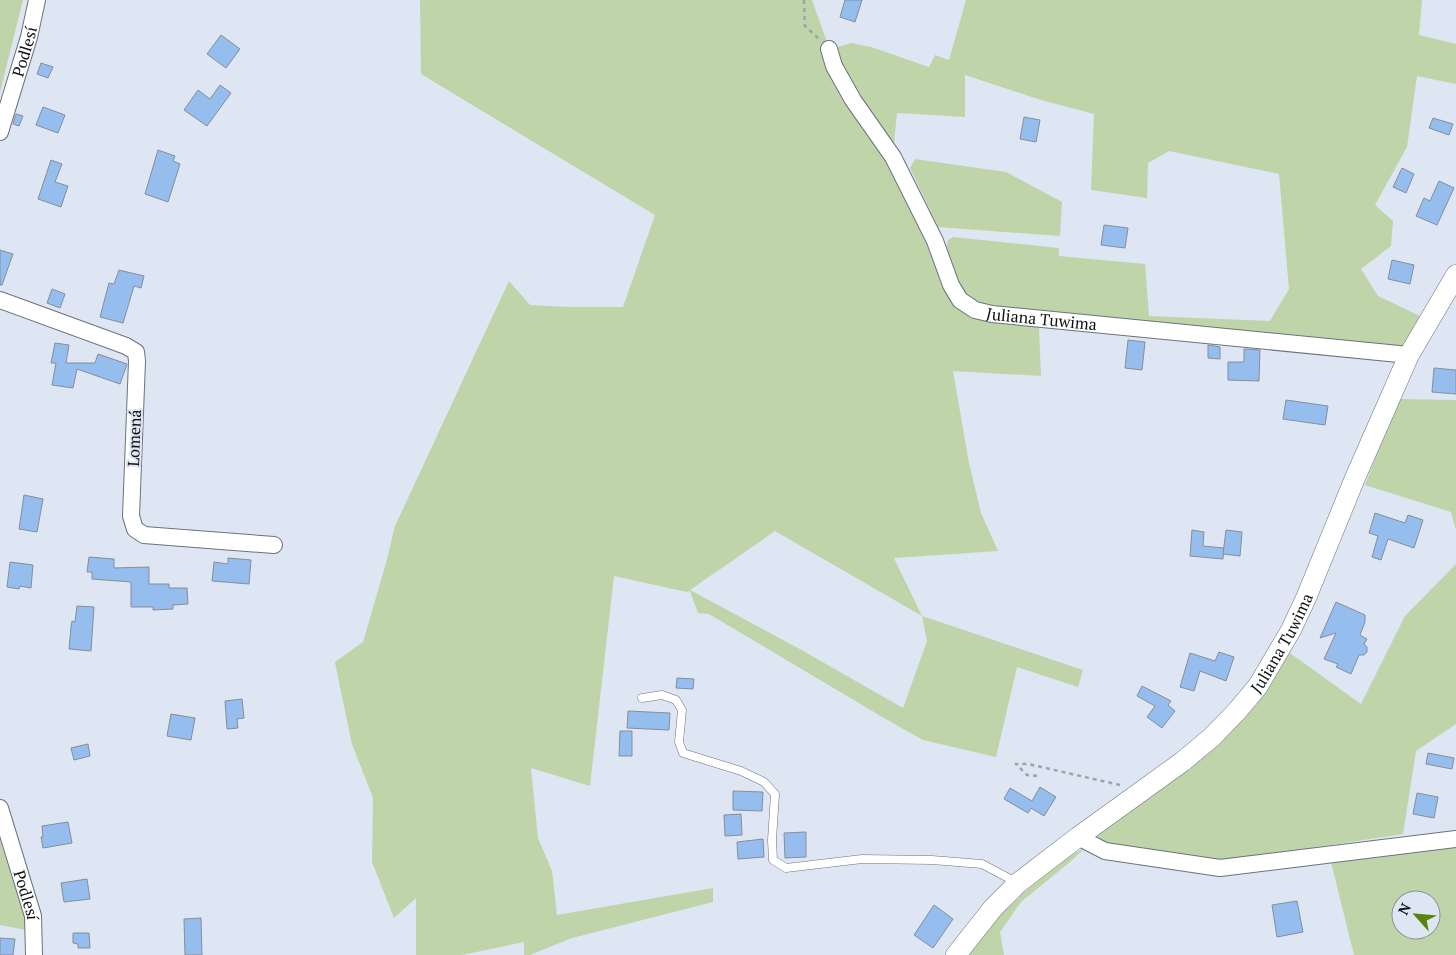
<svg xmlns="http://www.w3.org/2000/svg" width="1456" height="955" font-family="'PT Serif',serif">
	<rect width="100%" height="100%" fill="#dde6f2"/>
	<g fill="#bfd4a9" fill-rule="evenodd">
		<path d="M 0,0 L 23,0 L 0,92 Z"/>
		<path d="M 420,0 L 812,0 L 833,59 L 838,47 L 851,43 L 871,47 L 929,67 L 935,55 L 949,60 L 966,0 L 1422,0 L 1419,35 L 1456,44 L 1456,84 L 1417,76 L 1407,147 L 1375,205 L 1393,221 L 1391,246 L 1361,269 L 1378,296 L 1420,316 L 1403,348 L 1143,324 L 985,307 L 962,297 L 945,258 L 948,240 L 953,237 L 1059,248 L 1059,256 L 1145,264 L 1149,316 L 1270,321 L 1289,289 L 1279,174 L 1169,151 L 1148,163 L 1147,198 L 1091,190 L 1094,114 L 1041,100 L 965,75 L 965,117 L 897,113 L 894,143 L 854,94 L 835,63 L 851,110 L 896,168 L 931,242 L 935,264 L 958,308 L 983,319 L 1039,327 L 1041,376 L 953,371 L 969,463 L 981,513 L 998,551 L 894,558 L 922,616 L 1083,670 L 1078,687 L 1017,667 L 996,757 L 923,740 L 884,718 L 709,614 L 698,613 L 690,591 L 687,592 L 614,576 L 590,786 L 531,768 L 538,838 L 552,871 L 557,915 L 713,888 L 713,902 L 572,938 L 530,955 L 524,955 L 524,942 L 462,955 L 416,955 L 416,898 L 394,918 L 372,862 L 373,798 L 352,744 L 335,663 L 335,662 L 363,642 L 386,563 L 395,526 L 509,281 L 530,305 L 568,307 L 623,307 L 655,215 L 421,74 ZM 775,531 L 922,616 L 927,641 L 903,708 L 798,648 L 690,590 Z"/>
		<path d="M 915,159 L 1006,172 L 1062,202 L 1060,236 L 938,227 L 910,168 Z"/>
		<path d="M 1398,399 L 1456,400 L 1456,530 L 1451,512 L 1365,485 Z"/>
		<path d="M 1456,564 L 1456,724 L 1416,751 L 1403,834 L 1251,857 L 1215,861 L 1106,845 L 1096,835 L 1287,651 L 1361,704 L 1405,616 Z"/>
		<path d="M 0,811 L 36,932 L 0,925 Z"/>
		<path d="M 1456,845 L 1456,955 L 1354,955 L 1330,858 ZM 1401,900 L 1431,900 L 1431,930 L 1401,930 Z"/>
		<path d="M 1086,847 L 1070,862 L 1021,902 L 1000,932 L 1004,955 L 965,955 L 994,919 L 1058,862 Z"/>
	</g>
	<g fill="#95bded" stroke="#868e99">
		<path d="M 845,0 L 862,0 L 855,22 L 840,17 Z"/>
		<path d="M 221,35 L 240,49 L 226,68 L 207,54 Z"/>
		<path d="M 41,63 L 53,67 L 48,78 L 37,74 Z"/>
		<path d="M 220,85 L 231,93 L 207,126 L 184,110 L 198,90 L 210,99 Z"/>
		<path d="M 43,107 L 65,115 L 58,133 L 36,125 Z"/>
		<path d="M 16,114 L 23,116 L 19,126 L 13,124 Z"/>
		<path d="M 1024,117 L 1040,120 L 1036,142 L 1020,139 Z"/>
		<path d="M 1433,118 L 1453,124 L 1449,135 L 1429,128 Z"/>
		<path d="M 158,150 L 175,156 L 173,161 L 180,164 L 168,202 L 145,194 Z"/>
		<path d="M 51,160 L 62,164 L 55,182 L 68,186 L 61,207 L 38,199 Z"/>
		<path d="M 1402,168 L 1414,174 L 1406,193 L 1393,187 Z"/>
		<path d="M 1439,181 L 1454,188 L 1437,225 L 1416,216 L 1424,198 L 1430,201 Z"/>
		<path d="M 1104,225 L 1128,228 L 1125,248 L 1101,245 Z"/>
		<path d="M 0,250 L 13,254 L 2,285 L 0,285 Z"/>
		<path d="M 1392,260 L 1414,265 L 1410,284 L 1388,279 Z"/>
		<path d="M 119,270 L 144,276 L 141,288 L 134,286 L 123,323 L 100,317 L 109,283 L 114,284 Z"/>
		<path d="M 52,289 L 65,294 L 60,308 L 47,303 Z"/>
		<path d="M 1128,340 L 1145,342 L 1142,370 L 1125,368 Z"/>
		<path d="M 55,343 L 69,345 L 66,363 L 95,363 L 98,354 L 127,364 L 120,384 L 77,369 L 73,388 L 52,385 L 56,363 L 51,363 Z"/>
		<path d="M 1208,345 L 1220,347 L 1220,359 L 1208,358 Z"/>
		<path d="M 1244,349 L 1260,350 L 1259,381 L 1228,380 L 1228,362 L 1244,362 Z"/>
		<path d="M 1434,368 L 1456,370 L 1456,394 L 1432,392 Z"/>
		<path d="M 1286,400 L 1328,406 L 1325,425 L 1283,419 Z"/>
		<path d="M 24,495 L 43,499 L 37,532 L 19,529 Z"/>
		<path d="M 1375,513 L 1405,523 L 1408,515 L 1423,520 L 1414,548 L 1388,539 L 1381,560 L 1372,557 L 1378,536 L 1369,533 Z"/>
		<path d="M 1192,530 L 1204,532 L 1203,546 L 1224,548 L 1223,559 L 1190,556 Z"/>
		<path d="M 1226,530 L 1242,532 L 1240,556 L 1223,554 Z"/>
		<path d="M 89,557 L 114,559 L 114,568 L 149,567 L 149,584 L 169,584 L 169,588 L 187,588 L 188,604 L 173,605 L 173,609 L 153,610 L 153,607 L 131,607 L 131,582 L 92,579 L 92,572 L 87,572 Z"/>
		<path d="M 228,558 L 251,560 L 249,584 L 212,581 L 214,562 L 228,564 Z"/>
		<path d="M 10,562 L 33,565 L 31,588 L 20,586 L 19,589 L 7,587 Z"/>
		<path d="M 1336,602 L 1365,615 L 1365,622 L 1360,635 L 1367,639 L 1364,644 L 1367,647 L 1367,652 L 1364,655 L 1359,655 L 1351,674 L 1336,667 L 1338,664 L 1324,659 L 1336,633 L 1320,638 Z"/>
		<path d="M 77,606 L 94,607 L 91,651 L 69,649 L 71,627 L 72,621 L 75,622 Z"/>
		<path d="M 1219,652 L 1234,657 L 1226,681 L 1200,671 L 1194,691 L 1180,687 L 1190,653 L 1215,661 Z"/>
		<path d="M 677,678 L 694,679 L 693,689 L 676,688 Z"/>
		<path d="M 1142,686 L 1171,701 L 1168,705 L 1175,711 L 1162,728 L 1147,717 L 1155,706 L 1137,696 Z"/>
		<path d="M 242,699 L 244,718 L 237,719 L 238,728 L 227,729 L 225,701 Z"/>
		<path d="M 628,711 L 670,713 L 669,730 L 627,728 Z"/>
		<path d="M 171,714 L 195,718 L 191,740 L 167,736 Z"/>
		<path d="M 620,731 L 632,731 L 632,756 L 619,756 Z"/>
		<path d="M 88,744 L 90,756 L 74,760 L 71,748 Z"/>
		<path d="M 1428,753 L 1454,758 L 1452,769 L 1426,764 Z"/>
		<path d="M 1040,787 L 1056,797 L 1044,816 L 1031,808 L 1028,813 L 1004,799 L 1010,788 L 1032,801 Z"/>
		<path d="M 733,791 L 763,792 L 762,811 L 733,810 Z"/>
		<path d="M 1417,793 L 1438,797 L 1434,818 L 1413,814 Z"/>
		<path d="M 741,814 L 742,835 L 725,836 L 724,815 Z"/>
		<path d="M 68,822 L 72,843 L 43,848 L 41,837 L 43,837 L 42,826 Z"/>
		<path d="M 806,832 L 806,857 L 785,858 L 784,833 Z"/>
		<path d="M 763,839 L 764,857 L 738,859 L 737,842 Z"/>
		<path d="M 87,879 L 90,899 L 64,902 L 61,883 Z"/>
		<path d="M 1297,901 L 1303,932 L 1277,937 L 1272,905 Z"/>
		<path d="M 934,905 L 953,919 L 933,948 L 914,935 Z"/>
		<path d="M 201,918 L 202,955 L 185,955 L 184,919 Z"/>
		<path d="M 73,933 L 89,933 L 90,948 L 78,948 L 78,944 L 73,943 Z"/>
		<path d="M 0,938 L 15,939 L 13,955 L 0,955 Z"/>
	</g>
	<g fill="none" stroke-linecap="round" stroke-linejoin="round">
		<defs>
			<path id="service" d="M 642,698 L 662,695 L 676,700 L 682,710 L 679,742 L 683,753 L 741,771 L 764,782 L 775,794 L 772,840 L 773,860 L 786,868 L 862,859 L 932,860 L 982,864 L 1016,882"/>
			<g id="minor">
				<path id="s1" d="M 829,49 L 834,66 L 853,100 L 893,157 L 935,241 L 951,285 L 960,300 L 975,310 L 992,314 L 1409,355"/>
				<path id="s2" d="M 0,132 L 29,37 L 37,0"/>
				<path d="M 0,300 L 126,346 L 136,352 L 137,361 L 131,516 L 135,529 L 144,535 L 274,545"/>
				<path id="s3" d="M 0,808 L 33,916 L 34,955"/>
				<path d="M 1078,837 L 1105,851 L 1220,868 L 1456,839"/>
			</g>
			<g id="tertiary">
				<path id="s4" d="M 956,955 L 993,908 L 1018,883 L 1078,837 L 1182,762 L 1212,737 L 1238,710 L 1258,686 L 1291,630 L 1306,598 L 1355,478 L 1409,355 L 1456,275"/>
			</g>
		</defs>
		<use href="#service" stroke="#6b737d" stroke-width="9"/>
		<use href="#minor" stroke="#6b737d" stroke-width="18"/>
		<use href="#tertiary" stroke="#6b737d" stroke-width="21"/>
		<g stroke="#9ca4ad" stroke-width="2.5" stroke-dasharray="4 4" stroke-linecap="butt">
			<path d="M 804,0 L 805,26 L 819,39"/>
			<path d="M 1037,776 L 1027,775 L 1016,764 L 1028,764 L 1120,785"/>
		</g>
		<use href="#service" stroke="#fff" stroke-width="8"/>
		<use href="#minor" stroke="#fff" stroke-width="16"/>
		<use href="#tertiary" stroke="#fff" stroke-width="20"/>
	</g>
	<g text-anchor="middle" stroke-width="4" stroke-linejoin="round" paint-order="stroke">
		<g font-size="16" fill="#0f1215" stroke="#dde6f2">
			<text dy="6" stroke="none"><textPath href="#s2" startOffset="84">Podlesí</textPath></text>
			<text dy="6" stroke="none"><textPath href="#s1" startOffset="370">Juliana Tuwima</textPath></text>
			<text transform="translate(134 438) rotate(-88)" y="6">Lomená</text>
			<text dy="6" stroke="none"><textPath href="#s4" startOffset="456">Juliana Tuwima</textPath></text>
			<text dy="6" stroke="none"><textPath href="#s3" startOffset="91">Podlesí</textPath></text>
		</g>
	</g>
	<g transform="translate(1416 915) rotate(297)"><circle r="24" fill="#dde6f2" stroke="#8b919a"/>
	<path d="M0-4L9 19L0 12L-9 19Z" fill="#5a830b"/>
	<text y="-8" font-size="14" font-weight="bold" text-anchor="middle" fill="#0f1215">N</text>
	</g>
</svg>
